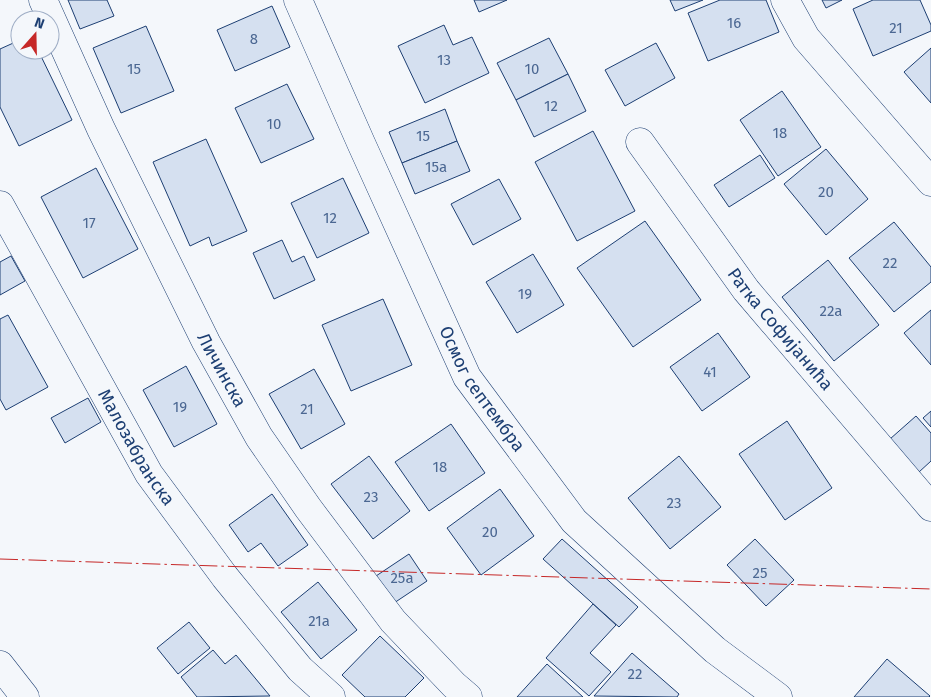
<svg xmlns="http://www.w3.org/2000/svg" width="931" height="697" font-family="'Fira Sans',sans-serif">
	<rect width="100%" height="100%" fill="#f4f7fb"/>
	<g fill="#d5e0f0" stroke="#1d3f73">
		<path d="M 68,0 L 107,0 L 114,16 L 80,29 Z"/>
		<path d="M 474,0 L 507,0 L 479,12 Z"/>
		<path d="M 670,0 L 703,0 L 675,11 Z"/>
		<path d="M 720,0 L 766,0 L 779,32 L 708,61 L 688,13 Z"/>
		<path d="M 822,0 L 842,0 L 826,8 Z"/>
		<path d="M 873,0 L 920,0 L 931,25 L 931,31 L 873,56 L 853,9 Z"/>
		<path d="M 272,6 L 290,47 L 235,71 L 217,30 Z"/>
		<path d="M 444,25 L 453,45 L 472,37 L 489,73 L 425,103 L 398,46 Z"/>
		<path d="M 146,26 L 174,91 L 121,113 L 93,48 Z"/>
		<path d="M 549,38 L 568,74 L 516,100 L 497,63 Z"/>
		<path d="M 20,40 L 20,50 L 38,50 L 72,120 L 19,146 L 0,107 L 0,49 Z"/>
		<path d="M 656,43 L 675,78 L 625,106 L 605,70 Z"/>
		<path d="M 931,48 L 931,103 L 904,72 Z"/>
		<path d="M 568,74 L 586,111 L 534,137 L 516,100 Z"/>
		<path d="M 287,84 L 314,139 L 261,163 L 235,108 Z"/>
		<path d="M 782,91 L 821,147 L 778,176 L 740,120 Z"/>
		<path d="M 445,109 L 457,141 L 402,163 L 389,132 Z"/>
		<path d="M 593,131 L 635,211 L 577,241 L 535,162 Z"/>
		<path d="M 206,139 L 247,231 L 212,246 L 209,237 L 190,246 L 153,162 Z"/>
		<path d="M 457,141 L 470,171 L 415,194 L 402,163 Z"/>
		<path d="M 826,149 L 868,199 L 826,235 L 784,184 Z"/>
		<path d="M 760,155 L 775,178 L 729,207 L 714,185 Z"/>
		<path d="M 96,168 L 138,249 L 83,278 L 41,197 Z"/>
		<path d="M 343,178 L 369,233 L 317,258 L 291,203 Z"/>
		<path d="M 499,179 L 521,219 L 473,245 L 451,204 Z"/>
		<path d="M 645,221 L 701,300 L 633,347 L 577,268 Z"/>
		<path d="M 894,222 L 931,267 L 931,282 L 894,312 L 849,258 Z"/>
		<path d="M 282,240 L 292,262 L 304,256 L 315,280 L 274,299 L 253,253 Z"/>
		<path d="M 533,254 L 564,305 L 517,333 L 486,282 Z"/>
		<path d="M 11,256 L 25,281 L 0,295 L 0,262 Z"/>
		<path d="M 828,260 L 879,325 L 834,361 L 782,297 Z"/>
		<path d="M 383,299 L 412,365 L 351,391 L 322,325 Z"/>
		<path d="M 931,310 L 931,365 L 904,333 Z"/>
		<path d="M 8,315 L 48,387 L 6,410 L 0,399 L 0,319 Z"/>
		<path d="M 718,333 L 750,377 L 702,411 L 670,367 Z"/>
		<path d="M 186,366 L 217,424 L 174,447 L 143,390 Z"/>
		<path d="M 314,369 L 345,424 L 301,449 L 269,394 Z"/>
		<path d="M 88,398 L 101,422 L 65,443 L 51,418 Z"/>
		<path d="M 931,411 L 931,427 L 923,418 Z"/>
		<path d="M 916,416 L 931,433 L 931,461 L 919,472 L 890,439 Z"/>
		<path d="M 787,421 L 832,488 L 785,520 L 739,454 Z"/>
		<path d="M 451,424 L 485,473 L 429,511 L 395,462 Z"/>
		<path d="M 369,456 L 410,511 L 373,539 L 331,484 Z"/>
		<path d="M 679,456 L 721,507 L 670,549 L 628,498 Z"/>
		<path d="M 500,489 L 534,536 L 481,575 L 447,528 Z"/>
		<path d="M 272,494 L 308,545 L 278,566 L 261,543 L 248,552 L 229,525 Z"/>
		<path d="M 562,539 L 638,607 L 619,627 L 543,559 Z"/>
		<path d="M 755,539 L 794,580 L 766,606 L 727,565 Z"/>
		<path d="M 409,554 L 427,581 L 394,603 L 376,576 Z"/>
		<path d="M 318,582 L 357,630 L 321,659 L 281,612 Z"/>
		<path d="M 593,604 L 616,625 L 590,653 L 611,672 L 589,696 L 546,658 Z"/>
		<path d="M 189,622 L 210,648 L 178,674 L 157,648 Z"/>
		<path d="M 380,636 L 424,678 L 405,697 L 365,697 L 342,675 Z"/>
		<path d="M 213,650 L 225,664 L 236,655 L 270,696 L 197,697 L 181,677 Z"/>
		<path d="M 632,653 L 679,694 L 677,697 L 594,696 Z"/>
		<path d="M 887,659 L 930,696 L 929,697 L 854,697 Z"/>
		<path d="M 547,664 L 583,697 L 517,697 Z"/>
	</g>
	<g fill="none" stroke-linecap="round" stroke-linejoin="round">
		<defs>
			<g id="minor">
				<path id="s1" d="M 43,0 L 101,129 L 206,342 L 259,437 L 308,508 L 393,621 L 454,685 L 468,697"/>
				<path id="s2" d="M 298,0 L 361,143 L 467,377 L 574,521 L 715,650 L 778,697"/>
				<path d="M 785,0 L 806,38 L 931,182"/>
				<path id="s3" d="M 640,142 L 746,290 L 931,507"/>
				<path id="s4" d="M 0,205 L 149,474 L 225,577 L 300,669 L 331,697"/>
				<path d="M 0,665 L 25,697"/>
			</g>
		</defs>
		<use href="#minor" stroke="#1d3f73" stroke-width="29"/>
		<use href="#minor" stroke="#f4f7fb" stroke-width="28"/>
		<path stroke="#c62828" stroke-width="1" stroke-dasharray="18 4 2.5 4" stroke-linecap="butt" d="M 0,559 L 931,589"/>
	</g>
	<g text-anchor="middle" stroke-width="4" stroke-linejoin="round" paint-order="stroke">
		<g font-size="15" fill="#4b6792">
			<text x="734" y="28">16</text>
			<text x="896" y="33">21</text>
			<text x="254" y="44">8</text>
			<text x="444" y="65">13</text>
			<text x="134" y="74">15</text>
			<text x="532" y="74">10</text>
			<text x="551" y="111">12</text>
			<text x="274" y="129">10</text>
			<text x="780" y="138">18</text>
			<text x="423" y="141">15</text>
			<text x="436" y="172">15a</text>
			<text x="826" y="197">20</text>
			<text x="330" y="223">12</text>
			<text x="89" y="228">17</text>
			<text x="890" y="268">22</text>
			<text x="525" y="299">19</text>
			<text x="831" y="316">22a</text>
			<text x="710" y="377">41</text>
			<text x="180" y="412">19</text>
			<text x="307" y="414">21</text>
			<text x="440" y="472">18</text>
			<text x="371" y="502">23</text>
			<text x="674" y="508">23</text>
			<text x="490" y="537">20</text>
			<text x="760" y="578">25</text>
			<text x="402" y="583">25a</text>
			<text x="319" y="626">21a</text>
			<text x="635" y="679">22</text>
		</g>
		<g font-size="18" fill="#1d3f73" stroke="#f4f7fb">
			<text dy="6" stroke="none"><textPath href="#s3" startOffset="234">Ратка Софијанића</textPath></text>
			<text dy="6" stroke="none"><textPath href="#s1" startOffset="411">Личинска</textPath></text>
			<text dy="6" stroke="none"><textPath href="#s2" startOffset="431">Осмог септембра</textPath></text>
			<text dy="6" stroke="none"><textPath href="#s4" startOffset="278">Малозабранска</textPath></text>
		</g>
	</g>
	<g transform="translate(35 35) rotate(20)"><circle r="24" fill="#f4f7fb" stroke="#9eadc5"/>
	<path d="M0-4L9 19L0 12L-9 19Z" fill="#c62828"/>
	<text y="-8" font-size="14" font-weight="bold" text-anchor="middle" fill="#1d3f73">N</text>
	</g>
</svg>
